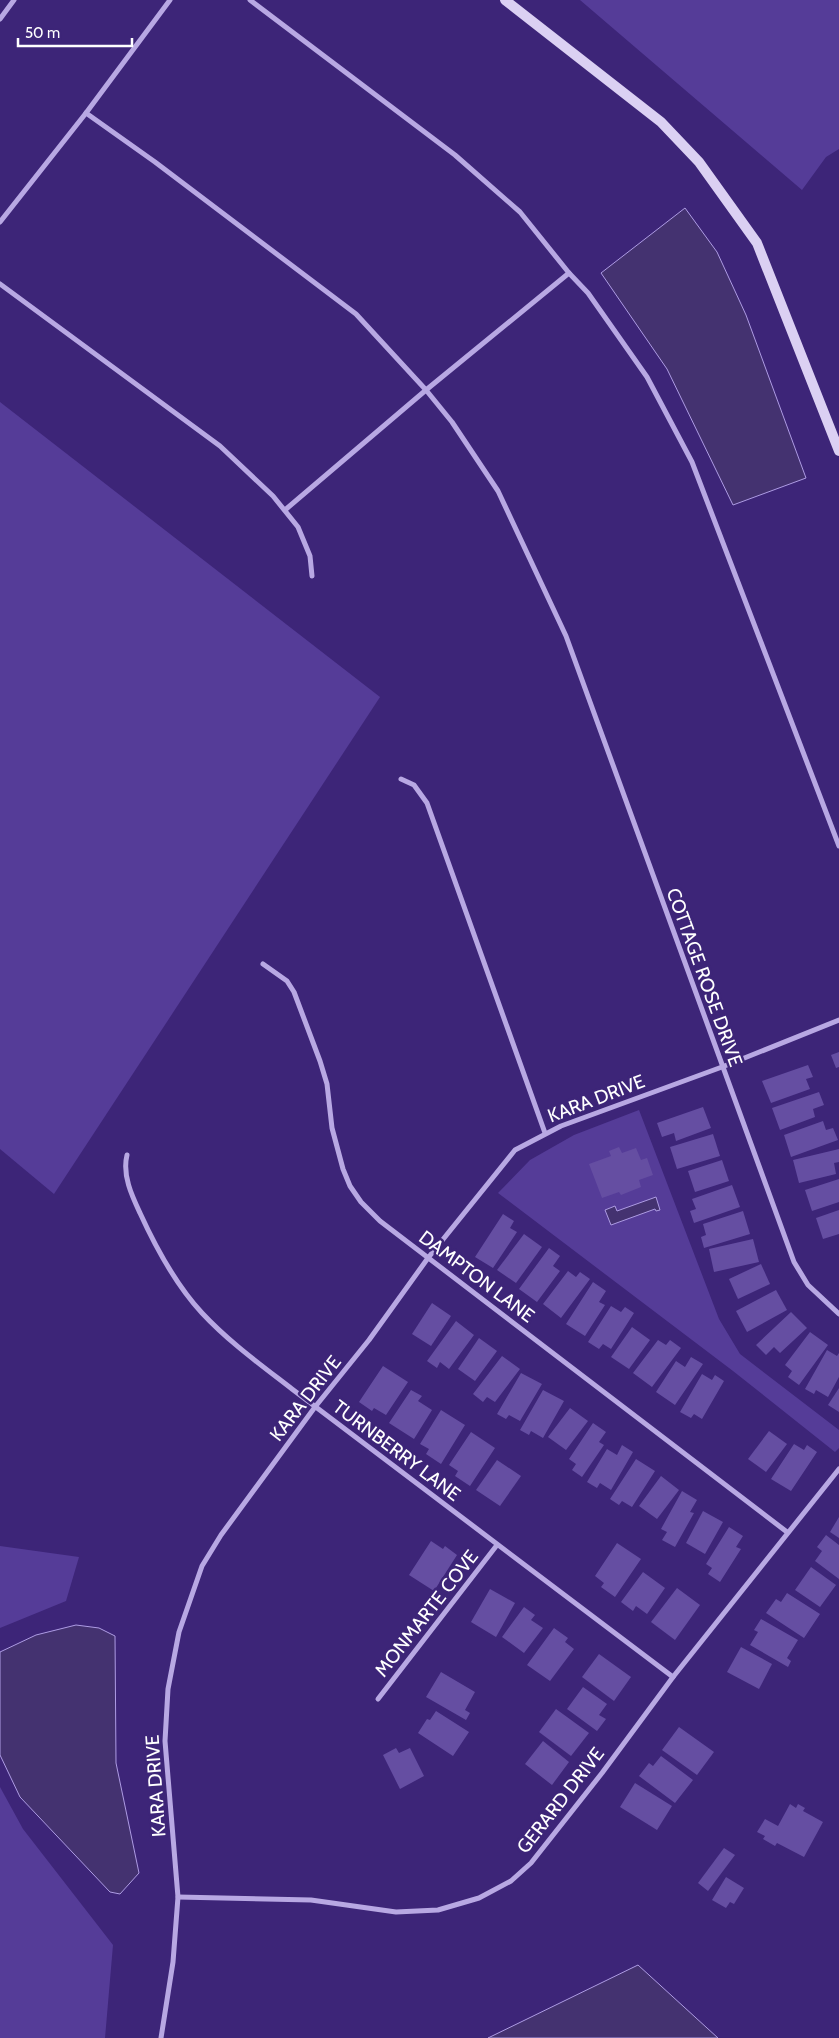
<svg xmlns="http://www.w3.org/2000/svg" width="839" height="2038" font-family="Cabin,sans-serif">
	<rect width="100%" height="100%" fill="#3d2578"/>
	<g fill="#553c98">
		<path d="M 580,0 L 839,0 L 839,149 L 826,157 L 802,190 Z"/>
		<path d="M 0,402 L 380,697 L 54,1194 L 0,1149 Z"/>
		<path d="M 639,1110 L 719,1319 L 740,1354 L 839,1430 L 839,1448 L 835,1452 L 733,1371 L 498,1193 L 530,1160 L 574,1135 Z"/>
		<path d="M 0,1546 L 79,1557 L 66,1601 L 0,1628 Z"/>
		<path d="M 0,1787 L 23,1829 L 113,1945 L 105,2038 L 0,2038 Z"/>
	</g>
	<g fill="#443270" stroke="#ae9ce4">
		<path d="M 685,208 L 717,252 L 746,315 L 806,478 L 733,505 L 667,369 L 601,273 Z"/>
		<path d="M 656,1197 L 660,1210 L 656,1211 L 655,1209 L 611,1225 L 605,1210 L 615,1206 L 617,1211 Z"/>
		<path d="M 76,1625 L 99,1628 L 115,1636 L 116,1763 L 139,1873 L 120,1894 L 110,1892 L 20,1797 L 0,1755 L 0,1652 L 36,1635 Z"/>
		<path d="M 638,1965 L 718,2038 L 488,2038 Z"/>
	</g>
	<g fill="#654ea2">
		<path d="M 839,1052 L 839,1067 L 836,1068 L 831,1055 Z"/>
		<path d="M 808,1065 L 813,1077 L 806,1079 L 810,1089 L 771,1103 L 762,1081 Z"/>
		<path d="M 819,1092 L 824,1105 L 813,1109 L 815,1117 L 780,1130 L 772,1108 Z"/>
		<path d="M 703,1107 L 711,1128 L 676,1141 L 674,1133 L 662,1137 L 657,1123 Z"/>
		<path d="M 823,1121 L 826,1130 L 833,1128 L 838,1140 L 791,1157 L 784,1135 Z"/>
		<path d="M 713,1134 L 720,1156 L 677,1169 L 670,1147 Z"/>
		<path d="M 619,1147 L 622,1153 L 636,1148 L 641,1160 L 647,1158 L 653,1175 L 639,1180 L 641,1187 L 621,1195 L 619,1192 L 602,1198 L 589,1164 L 611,1156 L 609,1151 Z"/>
		<path d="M 839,1149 L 839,1162 L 834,1163 L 836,1174 L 799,1183 L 793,1160 Z"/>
		<path d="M 722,1160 L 729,1181 L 695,1192 L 688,1171 Z"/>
		<path d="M 839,1179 L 839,1202 L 812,1211 L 805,1190 Z"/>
		<path d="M 732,1185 L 740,1207 L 694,1223 L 690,1211 L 696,1209 L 692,1199 Z"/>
		<path d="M 839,1210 L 839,1234 L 823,1239 L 816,1218 Z"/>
		<path d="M 743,1211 L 750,1234 L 704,1248 L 701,1237 L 706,1235 L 703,1224 Z"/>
		<path d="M 503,1214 L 514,1221 L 510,1228 L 517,1232 L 493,1268 L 475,1257 Z"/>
		<path d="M 524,1234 L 542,1247 L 516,1283 L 497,1270 Z"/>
		<path d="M 753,1239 L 759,1262 L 714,1272 L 709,1249 Z"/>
		<path d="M 549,1248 L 560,1256 L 553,1266 L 560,1271 L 537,1302 L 519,1289 Z"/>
		<path d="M 761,1264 L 770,1284 L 738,1299 L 729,1279 Z"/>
		<path d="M 568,1271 L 576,1277 L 580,1272 L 590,1279 L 561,1318 L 543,1304 Z"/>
		<path d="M 593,1282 L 606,1291 L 599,1302 L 605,1305 L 585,1336 L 566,1324 Z"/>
		<path d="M 776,1290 L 787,1310 L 747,1332 L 736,1311 Z"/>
		<path d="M 432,1303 L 451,1316 L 431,1346 L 412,1334 Z"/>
		<path d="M 611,1306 L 621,1312 L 625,1307 L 634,1313 L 611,1349 L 603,1344 L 599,1349 L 588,1342 Z"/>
		<path d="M 791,1312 L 807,1328 L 780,1353 L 774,1347 L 766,1355 L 756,1345 Z"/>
		<path d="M 456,1321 L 474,1335 L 449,1369 L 440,1362 L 437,1368 L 427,1361 Z"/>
		<path d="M 632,1327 L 650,1340 L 629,1369 L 611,1357 Z"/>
		<path d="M 810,1332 L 828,1345 L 799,1385 L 788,1377 L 792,1371 L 785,1365 Z"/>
		<path d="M 479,1338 L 497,1351 L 475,1381 L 458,1369 Z"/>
		<path d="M 658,1340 L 666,1345 L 670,1340 L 681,1348 L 652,1387 L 633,1373 Z"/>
		<path d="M 827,1350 L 837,1356 L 839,1353 L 839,1377 L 828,1397 L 816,1390 L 814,1394 L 805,1389 Z"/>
		<path d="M 502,1356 L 520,1369 L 495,1402 L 487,1397 L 483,1402 L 473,1394 Z"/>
		<path d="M 691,1357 L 703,1364 L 675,1405 L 656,1392 L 676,1361 L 685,1367 Z"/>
		<path d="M 383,1366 L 408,1382 L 386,1415 L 374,1408 L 372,1411 L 359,1402 Z"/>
		<path d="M 521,1373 L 542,1384 L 520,1421 L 509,1415 L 506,1419 L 497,1414 Z"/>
		<path d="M 702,1374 L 712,1380 L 715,1375 L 724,1381 L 702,1419 L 694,1414 L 691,1418 L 680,1412 Z"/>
		<path d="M 839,1388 L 839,1412 L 828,1405 Z"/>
		<path d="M 411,1390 L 422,1396 L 418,1401 L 432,1410 L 414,1439 L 389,1423 Z"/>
		<path d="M 543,1390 L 564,1401 L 543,1438 L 531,1431 L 529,1435 L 520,1430 Z"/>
		<path d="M 570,1408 L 588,1421 L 566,1450 L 548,1437 Z"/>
		<path d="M 441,1410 L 465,1425 L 441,1464 L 426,1454 L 429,1449 L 420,1444 Z"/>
		<path d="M 593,1423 L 606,1432 L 599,1442 L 604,1445 L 582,1477 L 572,1470 L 576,1464 L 569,1459 Z"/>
		<path d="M 769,1431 L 787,1444 L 766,1472 L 748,1459 Z"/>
		<path d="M 471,1432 L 495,1448 L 470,1486 L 455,1476 L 458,1471 L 449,1465 Z"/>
		<path d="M 794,1444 L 804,1450 L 807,1445 L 817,1452 L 791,1491 L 771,1479 Z"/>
		<path d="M 622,1445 L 633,1452 L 611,1490 L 600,1483 L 597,1488 L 587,1482 L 607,1449 L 617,1455 Z"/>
		<path d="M 636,1459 L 655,1471 L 632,1507 L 622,1501 L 619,1505 L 610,1499 Z"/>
		<path d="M 497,1460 L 521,1476 L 500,1506 L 476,1490 Z"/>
		<path d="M 661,1476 L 679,1490 L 657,1519 L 639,1506 Z"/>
		<path d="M 682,1491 L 697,1500 L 690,1512 L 694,1513 L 675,1547 L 662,1540 L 667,1532 L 661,1529 Z"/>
		<path d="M 703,1511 L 723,1522 L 705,1554 L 686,1543 Z"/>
		<path d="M 839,1517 L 839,1538 L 830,1532 Z"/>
		<path d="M 729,1527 L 743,1536 L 736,1547 L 741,1549 L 720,1582 L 708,1574 L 712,1568 L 706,1564 Z"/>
		<path d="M 826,1535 L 839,1545 L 839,1579 L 815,1561 L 822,1551 L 817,1547 Z"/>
		<path d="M 431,1541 L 443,1549 L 445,1546 L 457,1555 L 434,1591 L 409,1575 Z"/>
		<path d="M 617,1543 L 641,1559 L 615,1597 L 601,1587 L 604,1583 L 595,1576 Z"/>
		<path d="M 811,1567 L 836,1585 L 820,1607 L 795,1590 Z"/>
		<path d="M 643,1572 L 665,1588 L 647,1614 L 636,1606 L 633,1611 L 621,1602 Z"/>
		<path d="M 677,1588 L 700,1605 L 675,1640 L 651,1622 Z"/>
		<path d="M 490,1589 L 515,1603 L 496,1637 L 471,1622 Z"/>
		<path d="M 787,1593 L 820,1614 L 804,1638 L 766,1613 L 776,1599 L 781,1602 Z"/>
		<path d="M 524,1607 L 535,1615 L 531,1620 L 543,1628 L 524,1653 L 502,1637 Z"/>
		<path d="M 761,1619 L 798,1640 L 787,1658 L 791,1661 L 788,1667 L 750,1645 L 758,1632 L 754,1630 Z"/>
		<path d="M 554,1628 L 568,1638 L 565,1642 L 574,1649 L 550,1681 L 527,1665 Z"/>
		<path d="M 741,1647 L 772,1664 L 759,1689 L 727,1672 Z"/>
		<path d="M 599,1654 L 631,1677 L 614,1701 L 582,1677 Z"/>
		<path d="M 441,1672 L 475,1692 L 465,1710 L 470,1713 L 466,1720 L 426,1697 Z"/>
		<path d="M 583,1687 L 607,1704 L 599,1715 L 606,1719 L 597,1731 L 567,1709 Z"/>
		<path d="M 556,1709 L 589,1733 L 571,1756 L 539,1732 Z"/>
		<path d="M 436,1711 L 469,1732 L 453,1756 L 418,1733 L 427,1719 L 430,1720 Z"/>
		<path d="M 679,1727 L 714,1752 L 697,1775 L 662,1750 Z"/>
		<path d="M 543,1741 L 569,1762 L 552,1785 L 525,1764 Z"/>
		<path d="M 396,1748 L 399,1753 L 410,1748 L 424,1776 L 400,1789 L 383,1755 Z"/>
		<path d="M 661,1756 L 693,1780 L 675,1803 L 639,1776 L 649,1763 L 653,1766 Z"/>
		<path d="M 635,1783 L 672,1806 L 657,1830 L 620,1807 Z"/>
		<path d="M 790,1804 L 796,1808 L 798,1804 L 805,1808 L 803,1811 L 823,1822 L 804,1857 L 777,1843 L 775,1846 L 763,1839 L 765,1836 L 757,1832 L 765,1819 L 778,1826 Z"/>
		<path d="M 724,1848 L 735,1855 L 708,1891 L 698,1883 Z"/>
		<path d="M 726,1877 L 744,1888 L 734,1904 L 730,1902 L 726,1908 L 712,1900 Z"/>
	</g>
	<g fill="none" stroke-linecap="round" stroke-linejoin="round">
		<g stroke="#b8a8e3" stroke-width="5">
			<path d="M 250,0 L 455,155 L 520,212 L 569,273 L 588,293 L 647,377 L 692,462 L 839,846"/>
			<path d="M 0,19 L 14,0"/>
			<path d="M 86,113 L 155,162 L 356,314 L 426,390 L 452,422 L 498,491 L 566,636 L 794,1262 L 808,1285 L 839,1314"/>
			<path d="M 0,222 L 86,113 L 170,0"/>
			<path d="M 0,284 L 220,446 L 273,496 L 298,527 L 310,556 L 312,576"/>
			<path d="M 285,510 L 426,390 L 569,273"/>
			<path d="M 401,779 L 414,785 L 427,803 L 545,1133"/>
			<path d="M 263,964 L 287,981 L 294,992 L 320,1061 L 327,1084 L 332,1128 L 343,1169 L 350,1186 L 361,1202 L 380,1221 L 787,1532"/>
			<path d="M 127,1155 C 122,1175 132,1196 140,1213 C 156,1248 176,1285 202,1313 C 229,1342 261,1365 292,1389 L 673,1677"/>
			<path d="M 378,1699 L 497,1545"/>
			<path d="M 178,1897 L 311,1900 L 396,1912 L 438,1910 L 479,1898 L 511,1881 L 531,1863 L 602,1773 L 673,1677 L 839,1469"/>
			<path d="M 161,2038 L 173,1962 L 178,1897 L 165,1741 L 168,1689 L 179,1632 L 202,1566 L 221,1535 L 315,1407 L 369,1340 L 428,1258 L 515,1150 L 561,1126 L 722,1067 L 839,1020"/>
		</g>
		<path stroke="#dbd0f3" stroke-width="10" d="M 505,0 L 661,122 L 699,162 L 757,243 L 839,451"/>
	</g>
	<g text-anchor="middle" stroke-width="5" stroke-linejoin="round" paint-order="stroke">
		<g font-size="19" fill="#fff" stroke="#3d2578">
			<text transform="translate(705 977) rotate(70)" y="7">COTTAGE ROSE DRIVE</text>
			<text transform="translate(596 1098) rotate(-21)" y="7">KARA DRIVE</text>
			<text transform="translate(477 1276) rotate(37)" y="7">DAMPTON LANE</text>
			<text transform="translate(305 1398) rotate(-52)" y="7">KARA DRIVE</text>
			<text transform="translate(397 1450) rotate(37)" y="7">TURNBERRY LANE</text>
			<text transform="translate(426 1613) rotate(-52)" y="7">MONMARTE COVE</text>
			<text transform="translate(155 1786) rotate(-94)" y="7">KARA DRIVE</text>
			<text transform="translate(560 1800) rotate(-52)" y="7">GERARD DRIVE</text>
		</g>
	</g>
	<path d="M18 38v8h114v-8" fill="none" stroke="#ffffff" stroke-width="2.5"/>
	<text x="25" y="38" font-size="15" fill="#ffffff" stroke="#3d2578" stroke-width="4" paint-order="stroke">50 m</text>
</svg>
